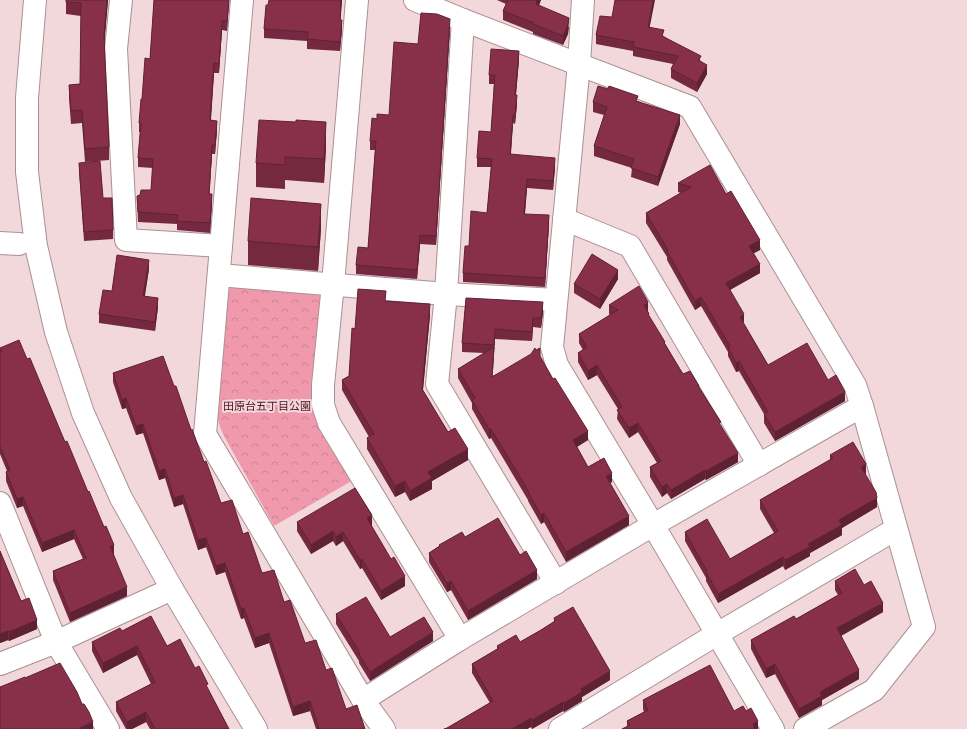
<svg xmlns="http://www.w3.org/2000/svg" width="967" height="729" font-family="Quicksand,'Noto Sans JP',sans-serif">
	<defs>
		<pattern id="forest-crowns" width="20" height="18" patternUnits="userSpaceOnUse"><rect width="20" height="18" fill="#f099ac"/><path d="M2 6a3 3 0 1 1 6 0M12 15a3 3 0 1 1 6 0" fill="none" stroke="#ce8394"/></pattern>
	</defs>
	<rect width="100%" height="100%" fill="#f2d7db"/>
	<path fill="url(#forest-crowns)" d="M 237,282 L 323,293 L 316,377 L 315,415 L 355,479 L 274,526 L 224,436 L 220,427 L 217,416 L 228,290 Z"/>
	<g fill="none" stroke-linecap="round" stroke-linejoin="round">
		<defs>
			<g id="street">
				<path d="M 121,0 L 116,49 L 126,240 L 221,246"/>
				<path d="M 242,0 L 205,434 L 363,700 L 384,729"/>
				<path d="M 357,0 L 333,284 L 323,385 L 323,405 L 329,423 L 460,639"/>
				<path d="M 415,0 L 463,20 L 690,107 L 855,385 L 862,406 L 924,627 L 874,690 L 805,729"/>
				<path d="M 583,0 L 579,64 L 552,347 L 557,365 L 653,525 L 773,729"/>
				<path d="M 463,20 L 446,294 L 437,384 L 556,583"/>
				<path d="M 564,219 L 630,246 L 759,465"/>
				<path d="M 0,243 L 19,244"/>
				<path d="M 219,275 L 446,294 L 556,300"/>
				<path d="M 0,503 L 56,642 L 108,729"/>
				<path d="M 0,664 L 56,642 L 172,589"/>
				<path d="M 363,700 L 460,639 L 653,525 L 862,406"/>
				<path d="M 560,729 L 717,634 L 896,529"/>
			</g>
			<path id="secondary" d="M 35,0 L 27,98 L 27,172 L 36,246 L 56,332 L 83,413 L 121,498 L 172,589 L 256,729"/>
		</defs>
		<use href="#street" stroke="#aa9095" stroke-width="24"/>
		<use href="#secondary" stroke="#aa9095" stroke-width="24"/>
		<use href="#street" stroke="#fff" stroke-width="22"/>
		<use href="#secondary" stroke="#fff" stroke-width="22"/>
	</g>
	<g fill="#752940">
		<path d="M 66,0 L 108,0 L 104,43 L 109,147 L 109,160 L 85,162 L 82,123 L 71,124 L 69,98 L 69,85 L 80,84 L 81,16 L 66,14 Z"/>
		<path d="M 154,0 L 229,0 L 227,31 L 222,30 L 219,73 L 214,73 L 211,120 L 217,130 L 215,154 L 212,154 L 209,194 L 212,203 L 210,233 L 177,230 L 177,224 L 138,222 L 137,196 L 140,195 L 151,190 L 153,168 L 138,167 L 138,158 L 140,132 L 139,132 L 139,123 L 142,99 L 150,59 Z"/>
		<path d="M 342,0 L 340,20 L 342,29 L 340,51 L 307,49 L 307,41 L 264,38 L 264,29 L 268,5 Z"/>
		<path d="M 497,0 L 541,0 L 539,5 L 569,27 L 568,34 L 563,45 L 533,34 L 533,32 L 503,20 L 503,11 L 506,4 Z"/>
		<path d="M 612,17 L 650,27 L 701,61 L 707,74 L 697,92 L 671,78 L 671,69 L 673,64 L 633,56 L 633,51 L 596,44 L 596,35 Z"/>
		<path d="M 450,28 L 436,245 L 420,244 L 417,279 L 356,274 L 356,265 L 368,248 L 375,150 L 370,150 L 370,141 L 377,119 L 389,115 L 418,44 Z"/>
		<path d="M 519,60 L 516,95 L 517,104 L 515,124 L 513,123 L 511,154 L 555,167 L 553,190 L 527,188 L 525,214 L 549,224 L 545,287 L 463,282 L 463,273 L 469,246 L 487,213 L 491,167 L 477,167 L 477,158 L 491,132 L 494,84 L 489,84 L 489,75 Z"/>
		<path d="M 638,101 L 680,124 L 658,186 L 631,177 L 632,168 L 594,156 L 594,146 L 604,115 L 593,112 L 593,102 Z"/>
		<path d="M 326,146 L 324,183 L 285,180 L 285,189 L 256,187 L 256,163 Z"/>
		<path d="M 79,163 L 103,198 L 113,230 L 113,239 L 84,241 L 79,172 Z"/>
		<path d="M 678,183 L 726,194 L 760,250 L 753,253 L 760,273 L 730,290 L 744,324 L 768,365 L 828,380 L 845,401 L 775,441 L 764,423 L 764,414 L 739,371 L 736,372 L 728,356 L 728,352 L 701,306 L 695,310 L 667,260 L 667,257 L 646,223 L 646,213 L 681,193 L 678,192 Z"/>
		<path d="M 321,228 L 318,271 L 248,265 L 248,241 Z"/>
		<path d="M 149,269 L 145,296 L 158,307 L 155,331 L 99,323 L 99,314 L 112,291 Z"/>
		<path d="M 618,279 L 600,309 L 574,293 L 574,284 Z"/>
		<path d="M 466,298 L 543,312 L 541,328 L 533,327 L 532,341 L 495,339 L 492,376 L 540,357 L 588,440 L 577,447 L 588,467 L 612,482 L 610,483 L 629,525 L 566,562 L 544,522 L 541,524 L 528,501 L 528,500 L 491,438 L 489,439 L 472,409 L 472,403 L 458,378 L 458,369 L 484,353 L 462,352 L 462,343 Z"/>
		<path d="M 386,301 L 430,315 L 423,390 L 448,432 L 468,460 L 432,481 L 432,489 L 410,501 L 405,492 L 395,497 L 367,449 L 367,438 L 369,437 L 342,390 L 342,380 L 349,376 L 355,329 Z"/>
		<path d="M 609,305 L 648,311 L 649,316 L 683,374 L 699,387 L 721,426 L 738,462 L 706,480 L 705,479 L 671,499 L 667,493 L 662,497 L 650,477 L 650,467 L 657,463 L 638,432 L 629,438 L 617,419 L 618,409 L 597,375 L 588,380 L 578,362 L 578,353 L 583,350 L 579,343 L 579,334 L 610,315 L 609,314 Z"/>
		<path d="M 0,348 L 27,359 L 65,442 L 114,554 L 113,554 L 127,596 L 70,622 L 53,580 L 53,571 L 83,559 L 74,539 L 42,552 L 23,506 L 17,508 L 6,481 L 6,472 L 7,471 L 0,454 Z"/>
		<path d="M 113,373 L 174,386 L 204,462 L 221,503 L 243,534 L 262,573 L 284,602 L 305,643 L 326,670 L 346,709 L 365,729 L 316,729 L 310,711 L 293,716 L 269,643 L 255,648 L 244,618 L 241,619 L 225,572 L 216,575 L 206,547 L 198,550 L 183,504 L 174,507 L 165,478 L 159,480 L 143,433 L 136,435 L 126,408 L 122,409 L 113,382 Z"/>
		<path d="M 830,455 L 866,473 L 865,474 L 877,507 L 842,528 L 842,535 L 810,553 L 810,556 L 785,570 L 783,566 L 718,603 L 706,581 L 706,578 L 685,541 L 685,532 L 730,559 L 774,533 L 760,509 L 760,500 L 830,460 Z"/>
		<path d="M 297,522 L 372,525 L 371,525 L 405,586 L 381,600 L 362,568 L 360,569 L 343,541 L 336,546 L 333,541 L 311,554 L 297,531 Z"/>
		<path d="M 465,537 L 520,555 L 537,579 L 468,620 L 451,590 L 447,592 L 429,562 L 429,553 L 439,546 L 439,545 Z"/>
		<path d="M 0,551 L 21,601 L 37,629 L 9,641 L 8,640 L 0,643 Z"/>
		<path d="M 835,581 L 864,585 L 883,612 L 841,636 L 859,679 L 822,700 L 822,705 L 799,718 L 775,674 L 766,678 L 751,649 L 751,640 L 796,619 L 838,595 L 835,590 Z"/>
		<path d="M 336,614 L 390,637 L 433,641 L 370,681 L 359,663 L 359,661 L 336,624 Z"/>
		<path d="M 554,618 L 610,680 L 582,697 L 582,701 L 564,712 L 563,711 L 532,729 L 531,727 L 527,729 L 444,729 L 447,728 L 490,703 L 472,673 L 472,664 L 497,649 L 497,646 L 520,642 L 541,630 L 554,622 Z"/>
		<path d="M 122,631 L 167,646 L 195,668 L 208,689 L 229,729 L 150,729 L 146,722 L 132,729 L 126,729 L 116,711 L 116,702 L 151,684 L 137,655 L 103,673 L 92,651 L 92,642 Z"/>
		<path d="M 643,700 L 734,711 L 746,711 L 758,729 L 627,726 L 627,721 L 644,712 L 643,709 Z"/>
	</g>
	<g fill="#5f2234">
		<path d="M 107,0 L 108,0 L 104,48 L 104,35 Z"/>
		<path d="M 229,0 L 227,31 L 227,21 Z"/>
		<path d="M 341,0 L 342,0 L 340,29 L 340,20 Z"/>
		<path d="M 537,0 L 541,0 L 536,13 L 536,4 Z"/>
		<path d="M 653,0 L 655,0 L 648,36 L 648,27 Z"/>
		<path d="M 569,18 L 568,34 L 563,45 L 563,36 Z"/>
		<path d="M 450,19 L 450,28 L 436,245 L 436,236 Z"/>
		<path d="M 342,20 L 342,29 L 340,51 L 340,42 Z"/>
		<path d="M 222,21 L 222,30 L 219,73 L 219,64 Z"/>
		<path d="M 519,51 L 519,60 L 515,104 L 515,95 Z"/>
		<path d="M 214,63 L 214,73 L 210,130 L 210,120 Z"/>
		<path d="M 707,65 L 707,74 L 697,92 L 697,83 Z"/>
		<path d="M 517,95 L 517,104 L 515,124 L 515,115 Z"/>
		<path d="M 513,115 L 513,123 L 510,163 L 510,154 Z"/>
		<path d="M 680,115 L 680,124 L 658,186 L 658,177 Z"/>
		<path d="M 217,121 L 217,130 L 215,154 L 215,145 Z"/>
		<path d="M 326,122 L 326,146 L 324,183 L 324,159 Z"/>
		<path d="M 212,145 L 212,154 L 209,203 L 209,194 Z"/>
		<path d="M 555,158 L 555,167 L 553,190 L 553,181 Z"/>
		<path d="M 527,179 L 527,188 L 524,223 L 524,214 Z"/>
		<path d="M 212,194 L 212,203 L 210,233 L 210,223 Z"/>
		<path d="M 321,204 L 321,228 L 318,271 L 318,247 Z"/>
		<path d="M 549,215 L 549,224 L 545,287 L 545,278 Z"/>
		<path d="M 420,235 L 420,244 L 417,279 L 417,270 Z"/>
		<path d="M 760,240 L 760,250 L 749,256 L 749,246 Z"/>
		<path d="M 149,260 L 149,269 L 143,305 L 143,296 Z"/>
		<path d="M 760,264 L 760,273 L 726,292 L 726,283 Z"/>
		<path d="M 618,270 L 618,279 L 600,309 L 600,299 Z"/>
		<path d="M 701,297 L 701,306 L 695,310 L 695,301 Z"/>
		<path d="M 158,298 L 158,307 L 155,331 L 155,322 Z"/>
		<path d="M 543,302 L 543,312 L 541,328 L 541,318 Z"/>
		<path d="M 648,302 L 648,311 L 644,314 L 644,305 Z"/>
		<path d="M 430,304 L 430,315 L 422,399 L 422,389 Z"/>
		<path d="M 744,314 L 744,323 L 740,317 Z"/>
		<path d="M 533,318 L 533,327 L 532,341 L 532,332 Z"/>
		<path d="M 495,329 L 495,339 L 494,354 L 494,345 Z"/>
		<path d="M 494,347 L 494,356 L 492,386 L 492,377 Z"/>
		<path d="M 739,361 L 739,371 L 736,372 L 736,363 Z"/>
		<path d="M 597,365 L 597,375 L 588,380 L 588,371 Z"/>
		<path d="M 845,392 L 845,401 L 775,441 L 775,432 Z"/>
		<path d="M 126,398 L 126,408 L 122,409 L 122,400 Z"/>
		<path d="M 638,423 L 638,432 L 629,438 L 629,428 Z"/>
		<path d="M 143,424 L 143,433 L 136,435 L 136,426 Z"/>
		<path d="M 489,429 L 491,429 L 491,438 L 489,439 Z"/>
		<path d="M 588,431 L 588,440 L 573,449 L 573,440 Z"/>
		<path d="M 468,449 L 468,460 L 432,481 L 432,489 L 410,501 L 410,491 L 428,472 Z"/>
		<path d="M 738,453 L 738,462 L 706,480 L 706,471 Z"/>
		<path d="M 866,464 L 866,473 L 861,476 L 861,467 Z"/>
		<path d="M 165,469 L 165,478 L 159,480 L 159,471 Z"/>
		<path d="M 705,470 L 705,479 L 671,499 L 671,490 Z"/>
		<path d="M 612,473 L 612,482 L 606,486 L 606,476 Z"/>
		<path d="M 405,481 L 405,492 L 395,497 L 395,486 Z"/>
		<path d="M 667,484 L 667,493 L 662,497 L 662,487 Z"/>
		<path d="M 183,495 L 183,504 L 174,507 L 174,498 Z"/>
		<path d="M 23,497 L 23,506 L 17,508 L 17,499 Z"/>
		<path d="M 877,498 L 877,507 L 842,528 L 842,535 L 810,553 L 810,556 L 785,570 L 785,560 L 808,544 L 839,520 Z"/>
		<path d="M 544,513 L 544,522 L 541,524 L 541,515 Z"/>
		<path d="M 372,515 L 372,525 L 367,528 L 367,518 Z"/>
		<path d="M 629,516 L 629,525 L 566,562 L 566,552 Z"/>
		<path d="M 74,530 L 74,539 L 42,552 L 42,543 Z"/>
		<path d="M 333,531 L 333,541 L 311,554 L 311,545 Z"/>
		<path d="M 343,532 L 343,541 L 336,546 L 336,537 Z"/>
		<path d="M 206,538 L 206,547 L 198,550 L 198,540 Z"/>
		<path d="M 114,545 L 114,554 L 110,555 L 110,546 Z"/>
		<path d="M 783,557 L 783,566 L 718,603 L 718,594 Z"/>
		<path d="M 362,559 L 362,568 L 360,569 L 360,560 Z"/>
		<path d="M 225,563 L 225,572 L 216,575 L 216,566 Z"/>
		<path d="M 537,570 L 537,579 L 468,620 L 468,611 Z"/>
		<path d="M 405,576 L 405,586 L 381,600 L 381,591 Z"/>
		<path d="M 451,581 L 451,590 L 447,592 L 447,583 Z"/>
		<path d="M 127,587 L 127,596 L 70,622 L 70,613 Z"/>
		<path d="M 883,603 L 883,612 L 837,638 L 837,628 Z"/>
		<path d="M 244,608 L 244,618 L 241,619 L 241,609 Z"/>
		<path d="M 37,620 L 37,629 L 9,641 L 9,632 Z"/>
		<path d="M 8,631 L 8,640 L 0,643 L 0,634 Z"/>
		<path d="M 433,632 L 433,641 L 370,681 L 370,672 Z"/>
		<path d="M 269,633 L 269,643 L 255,648 L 255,638 Z"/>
		<path d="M 137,646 L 137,655 L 103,673 L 103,663 Z"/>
		<path d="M 775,664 L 775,674 L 766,678 L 766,669 Z"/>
		<path d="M 859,670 L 859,679 L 822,700 L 822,705 L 799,718 L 799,709 L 820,692 Z"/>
		<path d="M 610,671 L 610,680 L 582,697 L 582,701 L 564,712 L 564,703 L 581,689 Z"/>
		<path d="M 310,701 L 310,711 L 293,716 L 293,707 Z"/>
		<path d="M 563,702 L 563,711 L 532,729 L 532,720 Z"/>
		<path d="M 146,712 L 146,722 L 132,729 L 127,729 L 127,722 Z"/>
		<path d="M 531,718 L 531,727 L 527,729 L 512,729 Z"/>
		<path d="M 758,721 L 758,729 L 753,729 L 753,724 Z"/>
		<path d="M 93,722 L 93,729 L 77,729 Z"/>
	</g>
	<g fill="#88304a" stroke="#5f2234">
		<path d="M 66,0 L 107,0 L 104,35 L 109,147 L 85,149 L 82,110 L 71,111 L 69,85 L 80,84 L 81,3 L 66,2 Z"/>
		<path d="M 154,0 L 229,0 L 227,21 L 222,21 L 219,64 L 214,63 L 210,120 L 217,121 L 215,145 L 212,145 L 209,194 L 212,194 L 210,223 L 177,221 L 178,215 L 138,212 L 137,196 L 140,195 L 141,190 L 151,190 L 153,159 L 138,158 L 141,123 L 139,123 L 141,99 L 142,99 L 145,58 L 150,59 Z"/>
		<path d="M 269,0 L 341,0 L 340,20 L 342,20 L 340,42 L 307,39 L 308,32 L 264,29 L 266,5 L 268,5 Z"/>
		<path d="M 508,0 L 537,0 L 536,4 L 569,18 L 568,24 L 563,36 L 533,24 L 534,23 L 503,11 Z"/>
		<path d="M 615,0 L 653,0 L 648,27 L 664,30 L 662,36 L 701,56 L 699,60 L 698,60 L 707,65 L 697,83 L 671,69 L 678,56 L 633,47 L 634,42 L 596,35 L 600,16 L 612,17 Z"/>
		<path d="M 421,13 L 437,14 L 450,19 L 436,236 L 420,235 L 417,270 L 356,265 L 358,247 L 368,248 L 376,141 L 370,141 L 372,118 L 377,119 L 377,114 L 389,115 L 394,42 L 418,44 Z"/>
		<path d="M 491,49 L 519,51 L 515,95 L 517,95 L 515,115 L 513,115 L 510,154 L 555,158 L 553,181 L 527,179 L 524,214 L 549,215 L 545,278 L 463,273 L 465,246 L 469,246 L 471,211 L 487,213 L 492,159 L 477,158 L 479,131 L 491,132 L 495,75 L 489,75 Z"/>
		<path d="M 598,86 L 608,89 L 609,86 L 638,96 L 636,101 L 680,115 L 658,177 L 631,168 L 634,159 L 594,146 L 607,107 L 593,102 Z"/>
		<path d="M 259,120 L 296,122 L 296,120 L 326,122 L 324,159 L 285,157 L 285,165 L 256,163 Z"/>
		<path d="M 100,161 L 103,198 L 112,198 L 113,230 L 84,232 L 79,163 Z"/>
		<path d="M 710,165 L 726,194 L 731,191 L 760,240 L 749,246 L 760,264 L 726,283 L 744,314 L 740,317 L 768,365 L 807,343 L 828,380 L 836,375 L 845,392 L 775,432 L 764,414 L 768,412 L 739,361 L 736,363 L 728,347 L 730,346 L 701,297 L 695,301 L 667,251 L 668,250 L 646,213 L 691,187 L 678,183 Z"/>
		<path d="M 251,198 L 321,204 L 318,247 L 248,241 Z"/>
		<path d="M 592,254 L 618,270 L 600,299 L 574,284 Z"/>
		<path d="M 117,255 L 149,260 L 143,296 L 158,298 L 155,322 L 99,314 L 103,290 L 112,291 Z"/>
		<path d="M 639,286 L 648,302 L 644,305 L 649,314 L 648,314 L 665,342 L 664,343 L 683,374 L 690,371 L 699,386 L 698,386 L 721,422 L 719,423 L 738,453 L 706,471 L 705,470 L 671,490 L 667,484 L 662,487 L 650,467 L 661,461 L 638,423 L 629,428 L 617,410 L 622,407 L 597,365 L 588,371 L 578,353 L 587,347 L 579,334 L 618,310 L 609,305 Z"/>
		<path d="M 358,289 L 386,291 L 385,301 L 430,304 L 422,389 L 448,432 L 455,428 L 468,449 L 428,472 L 432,478 L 410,491 L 405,481 L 395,486 L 367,438 L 374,434 L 342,380 L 349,376 L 352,328 L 355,329 Z"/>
		<path d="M 466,298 L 543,302 L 541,318 L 533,318 L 532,332 L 495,329 L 494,345 L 462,343 Z"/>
		<path d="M 19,340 L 27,359 L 30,358 L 65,442 L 67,441 L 88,492 L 89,491 L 104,527 L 106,526 L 114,545 L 110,546 L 127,587 L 70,613 L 53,571 L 86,558 L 74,530 L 42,543 L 23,497 L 17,499 L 6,472 L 10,470 L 0,446 L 0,352 L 2,351 L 0,348 Z"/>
		<path d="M 494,347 L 492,377 L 531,354 L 535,348 L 536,350 L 540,348 L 540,356 L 553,379 L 555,378 L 588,431 L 573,440 L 588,467 L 604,458 L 612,473 L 606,476 L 629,516 L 566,552 L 544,513 L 541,515 L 528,492 L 529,492 L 491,429 L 489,429 L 472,400 L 475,398 L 458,369 Z"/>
		<path d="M 163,356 L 174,386 L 176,386 L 191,430 L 192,429 L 204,462 L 206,461 L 221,503 L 232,500 L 243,534 L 248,532 L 262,573 L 274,570 L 284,602 L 290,600 L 305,643 L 316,640 L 326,670 L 332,668 L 346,709 L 357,705 L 365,729 L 319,729 L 310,701 L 293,707 L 269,633 L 255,638 L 244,608 L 241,609 L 225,563 L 216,566 L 206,538 L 198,540 L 183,495 L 174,498 L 165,469 L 159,471 L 143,424 L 136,426 L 126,398 L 122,400 L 113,373 Z"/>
		<path d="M 853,442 L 866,464 L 861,467 L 876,492 L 877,498 L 839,520 L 842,525 L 808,544 L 810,547 L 785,560 L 783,557 L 718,594 L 706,572 L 707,571 L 685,532 L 707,519 L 730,559 L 778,531 L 760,500 L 833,458 L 830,455 Z"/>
		<path d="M 355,488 L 372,515 L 367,518 L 391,559 L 394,557 L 405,576 L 381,591 L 362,559 L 360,560 L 343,532 L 336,537 L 333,531 L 311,545 L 297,522 Z"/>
		<path d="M 498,518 L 520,555 L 526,551 L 537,570 L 468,611 L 451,581 L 447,583 L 429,553 L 440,546 L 439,545 L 462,532 L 465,537 Z"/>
		<path d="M 0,551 L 21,601 L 29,598 L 37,620 L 9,632 L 8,631 L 0,634 Z"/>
		<path d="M 855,569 L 864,585 L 871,581 L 883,603 L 837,628 L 859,670 L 820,692 L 822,696 L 799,709 L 775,664 L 766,669 L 751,640 L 794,616 L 796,619 L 842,593 L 835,581 Z"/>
		<path d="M 366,597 L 390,637 L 424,617 L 433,632 L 370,672 L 359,654 L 360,653 L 336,614 Z"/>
		<path d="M 573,607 L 610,671 L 581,689 L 582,692 L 564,703 L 563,702 L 532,720 L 531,718 L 512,729 L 444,729 L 447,728 L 493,701 L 472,664 L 499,648 L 497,646 L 516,635 L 520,642 L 541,630 L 555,621 L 554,618 Z"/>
		<path d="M 151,616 L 167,646 L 180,639 L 195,668 L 199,666 L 208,684 L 206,685 L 229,729 L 155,729 L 146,712 L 127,722 L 116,702 L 155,682 L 137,646 L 103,663 L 92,642 L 120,628 L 122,631 Z"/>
		<path d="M 60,663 L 77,692 L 82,704 L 84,704 L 89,712 L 93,722 L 77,729 L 0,729 L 0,687 L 25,677 L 25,678 Z"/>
		<path d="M 710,665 L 734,711 L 743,706 L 746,711 L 751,708 L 758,721 L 753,724 L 755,729 L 622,729 L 630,725 L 627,721 L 648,710 L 643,700 Z"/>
	</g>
	<g text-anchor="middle" stroke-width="4" stroke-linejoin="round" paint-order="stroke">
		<g font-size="11" fill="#4f1226" stroke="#f2d7db">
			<text x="267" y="410">田原台五丁目公園</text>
		</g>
	</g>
</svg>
